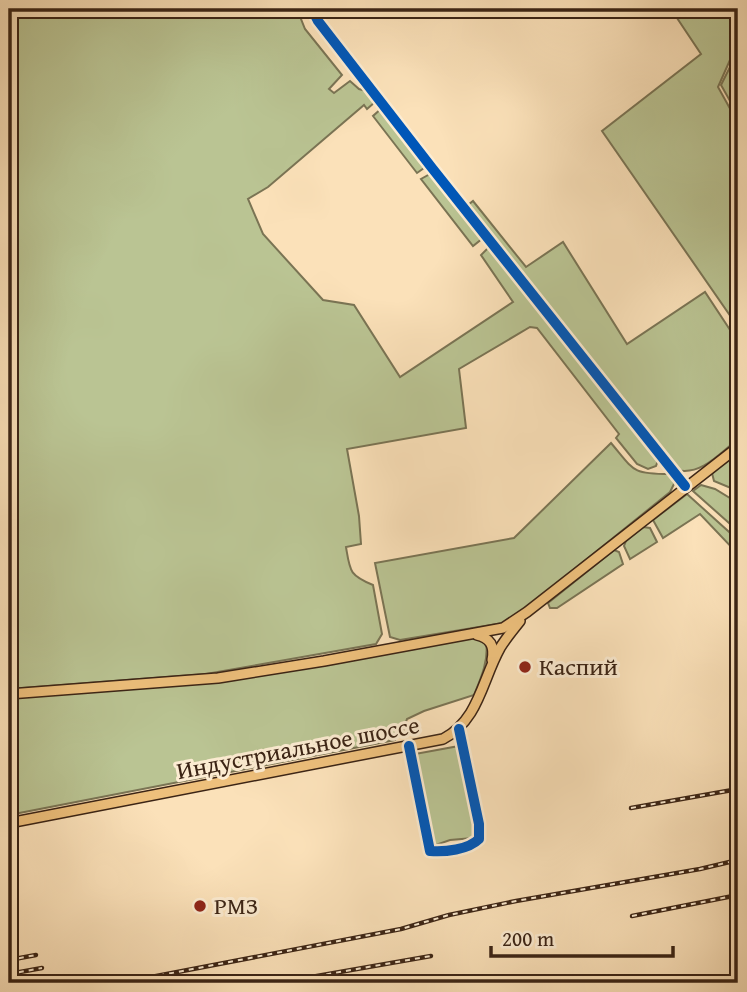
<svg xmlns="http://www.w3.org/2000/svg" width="747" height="992" font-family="'Gentium Book Plus',serif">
	<rect width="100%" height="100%" fill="#fbe1b9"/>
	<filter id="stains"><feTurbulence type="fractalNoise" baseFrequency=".00286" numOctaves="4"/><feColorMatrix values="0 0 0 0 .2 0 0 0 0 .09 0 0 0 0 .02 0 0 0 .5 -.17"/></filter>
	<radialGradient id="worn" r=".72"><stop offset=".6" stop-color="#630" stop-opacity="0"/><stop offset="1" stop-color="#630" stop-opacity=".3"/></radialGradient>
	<g fill="#bac493" stroke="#7a7454" stroke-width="2">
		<path d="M 9,9 L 297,9 L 305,29 L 342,75 L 329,89 L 334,93 L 350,81 L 359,89 L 370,92 L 375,102 L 367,109 L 364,105 L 268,187 L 248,199 L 263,234 L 323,300 L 354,305 L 400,377 L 513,302 L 481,255 L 489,247 L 658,460 L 656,466 L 648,469 L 637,464 L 616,438 L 619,434 L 537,328 L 530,327 L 459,369 L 466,428 L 347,449 L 359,516 L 361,544 L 346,547 C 350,571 349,575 373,585 L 382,634 L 376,644 L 206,674 L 9,689 Z"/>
		<path d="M 671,9 L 723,9 L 738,25 L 738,42 L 718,87 L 738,123 L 738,327 L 602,131 L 701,54 Z"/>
		<path d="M 738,51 L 738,115 L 721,85 Z"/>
		<path d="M 382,108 L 423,161 L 421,164 L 424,168 L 417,173 L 373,116 Z"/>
		<path d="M 430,174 L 483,238 L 473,246 L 421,179 Z"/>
		<path d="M 473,201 L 526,267 L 563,242 L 627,344 L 705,292 L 738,342 L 738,439 C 720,453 701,476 677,470 L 603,379 L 468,205 Z"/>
		<path d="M 611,443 C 634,470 631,474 669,474 L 673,477 L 674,484 L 670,492 L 515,617 L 503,623 L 400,640 L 390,637 L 375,563 L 514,538 Z"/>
		<path d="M 738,451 L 738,491 L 714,481 L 712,473 Z"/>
		<path d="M 701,485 L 715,489 L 738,503 L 738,531 L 693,491 Z"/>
		<path d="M 687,494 L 738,540 L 737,553 L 700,514 L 663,538 L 653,520 Z"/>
		<path d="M 643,527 L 650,528 L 657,542 L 630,559 L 624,546 L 626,541 Z"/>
		<path d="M 614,550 L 619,552 L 623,564 L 557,608 L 550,608 L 548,603 Z"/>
		<path d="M 471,636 L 486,642 C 489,660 481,678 474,695 L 424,711 L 407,719 L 403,731 L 395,740 L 9,815 L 9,697 L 214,682 Z"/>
		<path d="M 459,746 L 476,833 L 473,838 L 450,840 L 433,846 L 415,754 Z"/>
	</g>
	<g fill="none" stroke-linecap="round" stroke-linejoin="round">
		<defs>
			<g id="minor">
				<path d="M 312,9 L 318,21 L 432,168 L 685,486"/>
				<path d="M 409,746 L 430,851 C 445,852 468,850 479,839 L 479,824 L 459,729"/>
			</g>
			<g id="major">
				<path d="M 477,635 C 490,638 495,646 492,660"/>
				<path d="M 9,694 L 218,678 L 324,661 L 503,628 L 527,612 L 738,447"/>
				<path d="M 9,823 L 443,739 C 479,720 482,680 500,648 C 506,638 513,630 520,621"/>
			</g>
		</defs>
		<use href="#minor" stroke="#6b533e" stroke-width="10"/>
		<use href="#major" stroke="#3b2415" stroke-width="12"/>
		<use href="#minor" stroke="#fcecd2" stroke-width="7"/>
		<use href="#major" stroke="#eec07c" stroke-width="9"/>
		<defs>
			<g id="rail">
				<path d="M 631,808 L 738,789"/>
				<path d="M 632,916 L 738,895"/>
				<path d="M 9,960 L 36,955"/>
				<path d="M 9,974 L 42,968"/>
				<path d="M 120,983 L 401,929 L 449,915 L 516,901 L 700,869 L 738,860"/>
				<path d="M 277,983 L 431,956"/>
			</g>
		</defs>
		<use href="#rail" stroke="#3b2415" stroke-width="4.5"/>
		<use href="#rail" stroke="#fcecd2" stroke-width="2" stroke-dasharray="5" stroke-linecap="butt"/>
		<defs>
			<g id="cycleway">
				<path d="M 312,9 L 318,21 L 432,168 L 685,486"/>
				<path d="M 409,746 L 430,851 C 445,852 468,850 479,839 L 479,824 L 459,729"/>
			</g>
		</defs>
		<use href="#cycleway" stroke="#fcecd2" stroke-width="15"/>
		<use href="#cycleway" stroke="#0057b8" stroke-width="10"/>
	</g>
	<g fill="#8f2418" stroke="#fcecd2" stroke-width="2.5">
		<circle cx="525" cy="667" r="7"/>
		<circle cx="200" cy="906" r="7"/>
	</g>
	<g text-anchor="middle" stroke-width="6" stroke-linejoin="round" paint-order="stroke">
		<g font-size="24" fill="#3b2415" stroke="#fcecd2" text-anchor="start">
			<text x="539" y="675">Каспий</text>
			<text x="214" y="914">РМЗ</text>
		</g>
		<g font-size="24" fill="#3b2415" stroke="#fcecd2">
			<text transform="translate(298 748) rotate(-11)" y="8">Индустриальное шоссе</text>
		</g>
	</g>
	<rect width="747" height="992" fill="none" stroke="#fbe1b9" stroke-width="35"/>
	<rect x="10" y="10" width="726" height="971" fill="none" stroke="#3b2415" stroke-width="3.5"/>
	<rect x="18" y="18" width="712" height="957" fill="none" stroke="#3b2415" stroke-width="2"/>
	<path d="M491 946v10h182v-10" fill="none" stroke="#3b2415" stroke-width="3.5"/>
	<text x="502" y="946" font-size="21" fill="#3b2415" stroke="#fcecd2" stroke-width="5" paint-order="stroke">200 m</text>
	<rect width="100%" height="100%" filter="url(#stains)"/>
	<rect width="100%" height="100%" fill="url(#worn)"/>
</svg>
